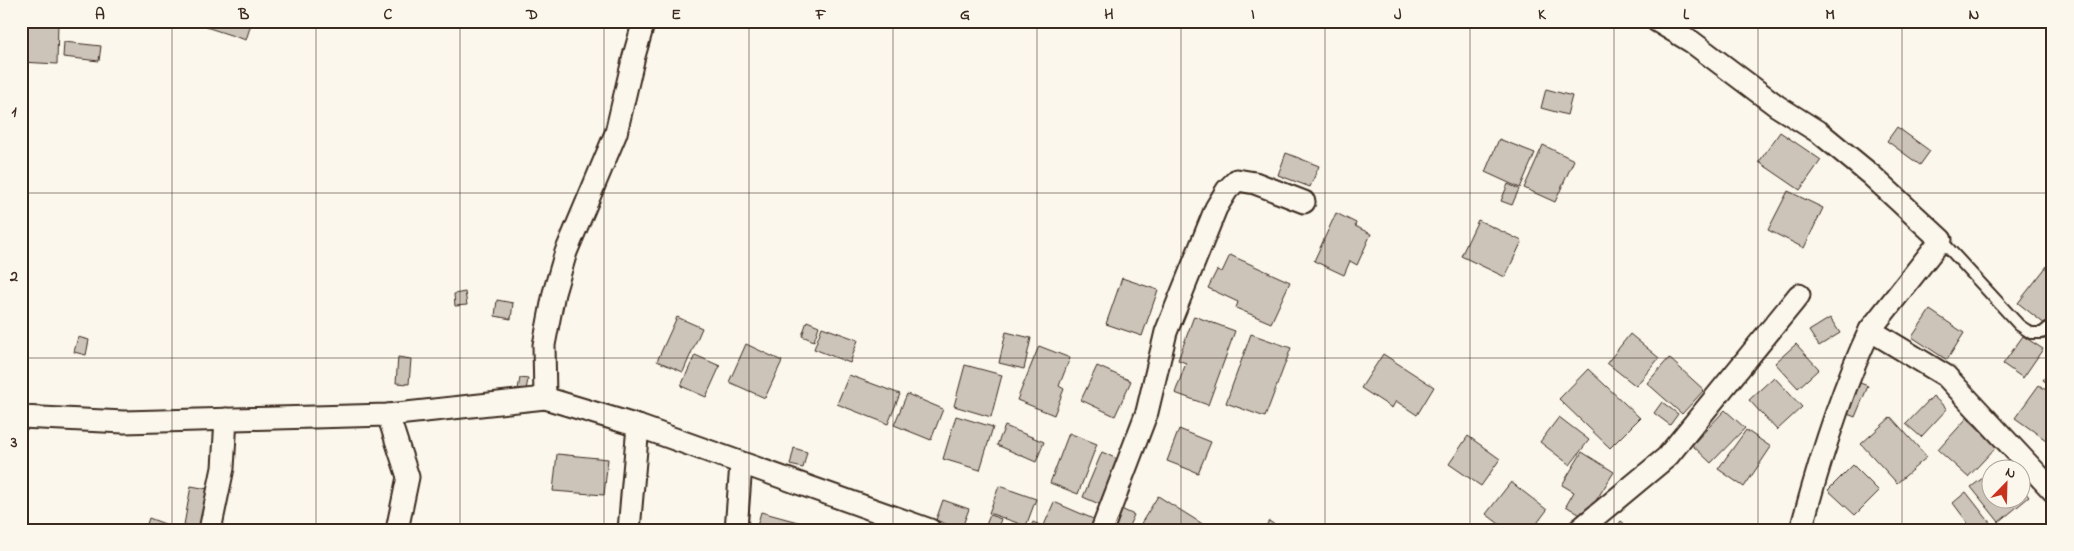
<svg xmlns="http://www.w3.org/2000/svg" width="2074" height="551" font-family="'Indie Flower',sans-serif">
	<rect width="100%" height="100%" fill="#fbf7ec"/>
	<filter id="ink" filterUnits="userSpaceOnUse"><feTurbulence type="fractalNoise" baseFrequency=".02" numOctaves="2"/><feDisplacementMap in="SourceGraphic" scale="10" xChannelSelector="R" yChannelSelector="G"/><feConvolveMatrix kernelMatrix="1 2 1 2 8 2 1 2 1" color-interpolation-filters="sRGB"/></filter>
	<g filter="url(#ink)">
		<g fill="#ccc4b9" stroke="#3b2a1e">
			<path d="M 21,21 L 58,21 L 57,64 L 21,62 Z"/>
			<path d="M 208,21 L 252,21 L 246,40 L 206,27 Z"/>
			<path d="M 64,42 L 101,46 L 99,61 L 63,57 Z"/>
			<path d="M 1546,89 L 1572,96 L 1567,115 L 1541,108 Z"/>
			<path d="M 1897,127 L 1930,151 L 1920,165 L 1887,141 Z"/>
			<path d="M 1780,132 L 1821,160 L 1800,190 L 1759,162 Z"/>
			<path d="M 1499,139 L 1535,153 L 1520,188 L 1485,172 Z"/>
			<path d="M 1543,145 L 1574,160 L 1555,202 L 1524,188 Z"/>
			<path d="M 1286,153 L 1319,166 L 1310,187 L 1278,175 Z"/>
			<path d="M 1508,184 L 1519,189 L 1512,205 L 1501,201 Z"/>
			<path d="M 1788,191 L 1823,208 L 1804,248 L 1768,230 Z"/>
			<path d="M 1336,213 L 1356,223 L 1355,226 L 1371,234 L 1357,265 L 1350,261 L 1344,275 L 1314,261 Z"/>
			<path d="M 1478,220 L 1522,241 L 1505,277 L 1461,256 Z"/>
			<path d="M 1230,255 L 1290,282 L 1271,323 L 1236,308 L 1238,302 L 1208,288 L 1217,270 L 1222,272 Z"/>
			<path d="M 2047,266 L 2053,270 L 2053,317 L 2046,325 L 2018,303 Z"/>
			<path d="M 1122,278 L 1158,290 L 1142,336 L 1106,324 Z"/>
			<path d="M 465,292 L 467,305 L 455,306 L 454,294 Z"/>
			<path d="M 497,300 L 513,303 L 511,319 L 495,316 Z"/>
			<path d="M 1930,310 L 1964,333 L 1947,360 L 1912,337 Z"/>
			<path d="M 1194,316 L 1235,331 L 1208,405 L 1175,393 L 1186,363 L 1178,360 Z"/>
			<path d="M 677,317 L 702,328 L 683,372 L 657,361 Z"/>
			<path d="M 1830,318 L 1840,333 L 1819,346 L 1809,331 Z"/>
			<path d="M 807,321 L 819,326 L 814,341 L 802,336 Z"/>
			<path d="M 822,327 L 858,340 L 850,363 L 814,349 Z"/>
			<path d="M 1006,332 L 1031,338 L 1024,369 L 999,363 Z"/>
			<path d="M 1251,334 L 1291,348 L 1265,417 L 1226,403 Z"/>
			<path d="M 1630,334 L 1659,358 L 1636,386 L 1607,363 Z"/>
			<path d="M 2023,336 L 2043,349 L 2023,378 L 2003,364 Z"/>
			<path d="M 78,337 L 89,340 L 86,355 L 74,352 Z"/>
			<path d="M 746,344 L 782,361 L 765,398 L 729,382 Z"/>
			<path d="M 1796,344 L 1819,369 L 1798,388 L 1775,363 Z"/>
			<path d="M 1039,346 L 1070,358 L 1059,386 L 1064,389 L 1054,415 L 1017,400 Z"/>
			<path d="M 1383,354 L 1434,387 L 1417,415 L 1396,401 L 1392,408 L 1361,388 Z"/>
			<path d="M 695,355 L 720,366 L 706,397 L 681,386 Z"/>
			<path d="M 398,357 L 411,359 L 409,384 L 396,383 Z"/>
			<path d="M 1669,358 L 1704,390 L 1682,414 L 1647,383 Z"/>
			<path d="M 965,365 L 1002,375 L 991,417 L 954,406 Z"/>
			<path d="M 1097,366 L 1131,381 L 1115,416 L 1081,400 Z"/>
			<path d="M 2053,367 L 2053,387 L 2043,380 Z"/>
			<path d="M 1588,369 L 1640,418 L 1610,448 L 1559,399 Z"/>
			<path d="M 849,375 L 900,394 L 888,424 L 837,404 Z"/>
			<path d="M 1774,377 L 1802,407 L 1777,430 L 1749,400 Z"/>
			<path d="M 520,378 L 528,379 L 525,396 L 517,395 Z"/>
			<path d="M 1852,380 L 1868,386 L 1855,417 L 1840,411 Z"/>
			<path d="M 2039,385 L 2053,395 L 2053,445 L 2015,418 Z"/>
			<path d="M 907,394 L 943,409 L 931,440 L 894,425 Z"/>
			<path d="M 1933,396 L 1947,409 L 1921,437 L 1906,424 Z"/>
			<path d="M 1662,402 L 1678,414 L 1670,425 L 1654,413 Z"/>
			<path d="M 1725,410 L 1745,428 L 1711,463 L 1692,445 Z"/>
			<path d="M 956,416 L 993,427 L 980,470 L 943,459 Z"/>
			<path d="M 1559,417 L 1589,440 L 1570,465 L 1540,442 Z"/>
			<path d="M 1891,417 L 1927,457 L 1897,483 L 1861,444 Z"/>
			<path d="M 1967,418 L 1997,446 L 1968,477 L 1938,450 Z"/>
			<path d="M 1005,426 L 1044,442 L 1036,462 L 997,445 Z"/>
			<path d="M 1179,429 L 1211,442 L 1198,473 L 1167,461 Z"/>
			<path d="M 1746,430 L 1771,447 L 1744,487 L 1718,469 Z"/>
			<path d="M 1069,433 L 1097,444 L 1078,494 L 1050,483 Z"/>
			<path d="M 1468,436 L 1500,459 L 1481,486 L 1449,464 Z"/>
			<path d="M 794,448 L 807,452 L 803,468 L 790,465 Z"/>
			<path d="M 1102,452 L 1119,460 L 1099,504 L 1083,497 Z"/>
			<path d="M 1582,452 L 1614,472 L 1585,518 L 1566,506 L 1574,492 L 1562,485 Z"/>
			<path d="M 557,454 L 608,459 L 604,495 L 553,491 Z"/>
			<path d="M 1853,465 L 1879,491 L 1855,515 L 1828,490 Z"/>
			<path d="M 1992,471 L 1992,498 L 2022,498 L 2022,488 L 2029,497 L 1999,522 L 1971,487 Z"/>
			<path d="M 1511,482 L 1547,510 L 1532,530 L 1507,530 L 1486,514 Z"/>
			<path d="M 191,486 L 208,489 L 201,528 L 184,525 Z"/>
			<path d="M 999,486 L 1036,499 L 1026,526 L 989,513 Z"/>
			<path d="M 1966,492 L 1991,524 L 1984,530 L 1973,530 L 1953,503 Z"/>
			<path d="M 1158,496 L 1212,530 L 1137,530 Z"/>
			<path d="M 943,500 L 969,509 L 961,530 L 936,520 Z"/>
			<path d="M 1054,502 L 1098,521 L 1095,530 L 1042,530 Z"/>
			<path d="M 1117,507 L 1134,515 L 1127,530 L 1122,530 L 1109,523 Z"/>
			<path d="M 761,512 L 805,524 L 803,530 L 756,530 Z"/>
			<path d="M 990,515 L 1001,519 L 997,530 L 984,530 Z"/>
			<path d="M 149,518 L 181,530 L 145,530 Z"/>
			<path d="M 1269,521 L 1282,530 L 1263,530 Z"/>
			<path d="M 1621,521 L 1632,530 L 1614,530 Z"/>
			<path d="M 1033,522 L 1042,526 L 1040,530 L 1029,530 Z"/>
		</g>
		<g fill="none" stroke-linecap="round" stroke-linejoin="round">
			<defs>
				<path id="lane" d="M 1941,240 L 2019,325 L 2031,333 L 2042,333 L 2053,324"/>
				<g id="street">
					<path d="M 1657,21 L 1692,42 L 1777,106 L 1820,133 L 1871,175 L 1941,240 L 1870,330 L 1946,376 L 2053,491"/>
					<path d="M 545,398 L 544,345 L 554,293 L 566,252 L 616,133 L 634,56 L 644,21"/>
					<path d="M 388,415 L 408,477 L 397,530"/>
					<path d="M 21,417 L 124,422 L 388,415 L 545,398 L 638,426 L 930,530"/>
					<path d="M 210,530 L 223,468 L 226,419"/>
					<path d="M 629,530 L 638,426"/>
					<path d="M 736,530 L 741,464"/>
					<path d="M 1102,530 L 1147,412 L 1166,332 L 1216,208 L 1227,190 L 1237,180 L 1255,183 L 1304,202"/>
					<path d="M 1579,530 L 1667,457 L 1799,295"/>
					<path d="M 1801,530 C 1819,462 1840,393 1870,330"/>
				</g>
			</defs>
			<use href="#lane" stroke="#3b2a1e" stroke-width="14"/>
			<use href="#street" stroke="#3b2a1e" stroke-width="25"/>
			<use href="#lane" stroke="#fbf7ec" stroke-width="10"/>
			<use href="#street" stroke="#fbf7ec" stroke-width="21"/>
		</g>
	</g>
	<path fill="none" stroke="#3b2a1e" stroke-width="1" stroke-opacity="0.55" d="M 172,21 L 172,530M 316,21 L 316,530M 460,21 L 460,530M 604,21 L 604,530M 749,21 L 749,530M 893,21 L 893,530M 1037,21 L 1037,530M 1181,21 L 1181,530M 1325,21 L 1325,530M 1470,21 L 1470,530M 1614,21 L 1614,530M 1758,21 L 1758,530M 1902,21 L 1902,530M 21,193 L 2053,193M 21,358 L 2053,358"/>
	<rect width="2074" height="551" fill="none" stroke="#fbf7ec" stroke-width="55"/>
	<g transform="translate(2006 484) rotate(23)"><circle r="24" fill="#fbf7ec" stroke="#aea59a"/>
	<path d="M0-4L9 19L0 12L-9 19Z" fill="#c8321e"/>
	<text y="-8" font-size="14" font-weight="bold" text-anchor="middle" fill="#3b2a1e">N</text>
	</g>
	<rect x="28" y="28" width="2018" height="496" fill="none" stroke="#3b2a1e" stroke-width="2"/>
	<g font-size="16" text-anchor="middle" font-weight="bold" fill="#3b2a1e">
		<text x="100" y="19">A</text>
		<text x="244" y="19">B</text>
		<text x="388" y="19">C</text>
		<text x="532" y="19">D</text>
		<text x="676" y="19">E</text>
		<text x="821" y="19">F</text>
		<text x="965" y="19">G</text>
		<text x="1109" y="19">H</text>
		<text x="1253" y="19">I</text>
		<text x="1398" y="19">J</text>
		<text x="1542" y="19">K</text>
		<text x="1686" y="19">L</text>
		<text x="1830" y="19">M</text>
		<text x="1974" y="19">N</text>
		<text x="14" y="116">1</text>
		<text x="14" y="281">2</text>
		<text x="14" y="447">3</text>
	</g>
</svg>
